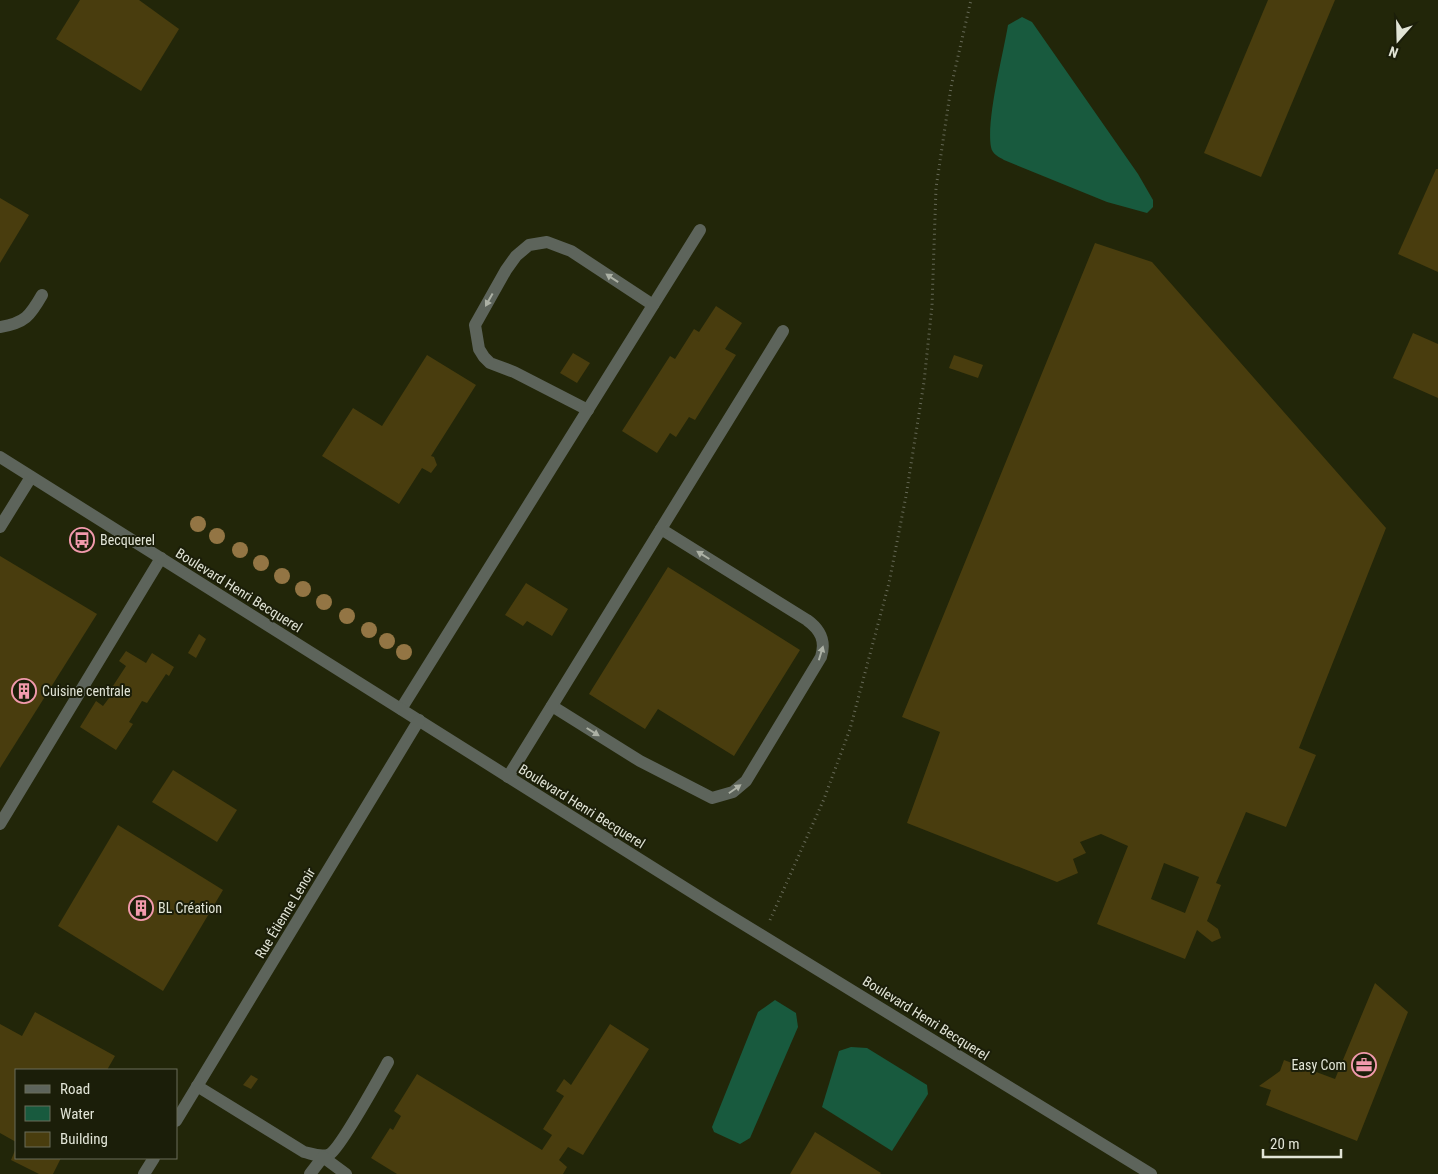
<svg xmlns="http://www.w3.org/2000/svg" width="1438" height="1174" font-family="'Roboto Condensed',sans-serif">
	<rect width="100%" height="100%" fill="#1b1e09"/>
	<path fill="#222609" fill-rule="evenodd" d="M 0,0 L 1438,0 L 1438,1174 L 0,1174 ZM 16,1070 L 176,1070 L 176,1158 L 16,1158 Z"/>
	<g fill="#185a3e">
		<path d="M 1022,17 L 1032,22 L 1138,174 L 1153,200 L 1153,207 L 1147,213 L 1107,202 L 1004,160 C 999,157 992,154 991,147 C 986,120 1003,55 1008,25 Z"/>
		<path d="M 775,1000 L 796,1013 L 798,1027 L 750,1138 L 740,1144 L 714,1132 L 712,1127 L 758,1012 Z"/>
		<path d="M 851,1047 L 867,1048 L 927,1085 L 928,1094 L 892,1151 L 822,1107 L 839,1051 Z"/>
	</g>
	<g fill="#493d0e" fill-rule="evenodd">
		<path d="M 80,0 L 139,0 L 179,29 L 141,91 L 56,39 Z"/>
		<path d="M 1268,0 L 1335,0 L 1261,177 L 1204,153 Z"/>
		<path d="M 1436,169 L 1438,169 L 1438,272 L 1398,254 Z"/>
		<path d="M 0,198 L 29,215 L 0,263 Z"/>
		<path d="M 1095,243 L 1152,262 L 1386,528 L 1299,748 L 1316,755 L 1286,827 L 1246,812 L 1216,883 L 1221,885 L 1207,921 L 1218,929 L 1221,938 L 1212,942 L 1197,930 L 1185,959 L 1097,924 L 1128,846 L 1101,834 L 1080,842 L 1086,853 L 1073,859 L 1078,873 L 1057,882 L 907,823 L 940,732 L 902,717 ZM 1164,863 L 1199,877 L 1185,913 L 1151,899 Z"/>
		<path d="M 716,306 L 742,323 L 725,349 L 736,355 L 695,420 L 689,417 L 676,437 L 670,433 L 657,453 L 622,431 L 670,356 L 675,359 L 694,329 L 699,332 Z"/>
		<path d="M 1413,333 L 1438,344 L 1438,398 L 1393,378 Z"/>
		<path d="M 573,353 L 590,363 L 577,383 L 560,373 Z"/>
		<path d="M 427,355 L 476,385 L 431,456 L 434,457 L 437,465 L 431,473 L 422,468 L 399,504 L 322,456 L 353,408 L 382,426 Z"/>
		<path d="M 954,355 L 983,365 L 978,378 L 949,368 Z"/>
		<path d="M 0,556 L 97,614 L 0,768 Z"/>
		<path d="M 668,567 L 800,650 L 734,756 L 658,709 L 645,729 L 589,694 Z"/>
		<path d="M 526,583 L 568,609 L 552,636 L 527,621 L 523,626 L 505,615 Z"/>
		<path d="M 199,634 L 206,639 L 196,658 L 188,653 Z"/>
		<path d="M 126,651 L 146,663 L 152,653 L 174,667 L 169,676 L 166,674 L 147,703 L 142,701 L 129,722 L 133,724 L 116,750 L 80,727 L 96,701 L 103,706 L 112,694 L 109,692 L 126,666 L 119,661 Z"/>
		<path d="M 173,770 L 237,810 L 217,842 L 152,802 Z"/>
		<path d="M 118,825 L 223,890 L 163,991 L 58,926 Z"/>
		<path d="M 1375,983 L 1408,1012 L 1357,1141 L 1266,1105 L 1271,1090 L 1259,1086 L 1280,1071 L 1284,1060 L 1335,1079 Z"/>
		<path d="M 35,1012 L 115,1056 L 107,1070 L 16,1070 L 16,1142 L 0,1133 L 0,1024 L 22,1036 Z"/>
		<path d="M 610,1024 L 649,1049 L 583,1155 L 568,1147 L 559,1160 L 567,1167 L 563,1174 L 397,1174 L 371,1158 L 390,1128 L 393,1130 L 401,1116 L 394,1111 L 417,1074 L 542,1150 L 552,1135 L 543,1129 L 564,1096 L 556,1091 L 564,1079 L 571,1085 Z"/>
		<path d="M 251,1075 L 258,1079 L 251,1089 L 243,1085 Z"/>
		<path d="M 815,1132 L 881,1173 L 880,1174 L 790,1174 Z"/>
		<path d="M 16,1148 L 16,1158 L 61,1158 L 53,1174 L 39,1174 L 11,1160 Z"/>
	</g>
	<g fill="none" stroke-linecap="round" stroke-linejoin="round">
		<path stroke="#666957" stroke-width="3" stroke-dasharray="1 4" stroke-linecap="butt" d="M 770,920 L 824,799 L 850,729 L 889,583 L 906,496 L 924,382 L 932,306 L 936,188 L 951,87 L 971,0"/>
		<g stroke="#5d645b" stroke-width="12">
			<path d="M 0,327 C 25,323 30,316 42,295"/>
			<path d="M 588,410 L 514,372 L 490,363 L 484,357 L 479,349 L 475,325 L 506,270 L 516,256 L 529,245 L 547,242 L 571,251 L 653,305"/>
			<path d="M 0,527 L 31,477"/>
			<path d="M 552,706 L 640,761 L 712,798 L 733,792 L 746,781 L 821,657 C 826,641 821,630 807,620 L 661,529"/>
			<path d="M 401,709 L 700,230"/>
			<path d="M 508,777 L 783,331"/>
			<path d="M 0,824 L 161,558"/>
			<path d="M 197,1086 L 304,1152 C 313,1154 322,1158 330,1154 C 341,1147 379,1078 388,1062"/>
			<path d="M 310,1174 L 323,1157 L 346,1174"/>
		</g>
		<g stroke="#5d645b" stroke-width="12">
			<path d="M 0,457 L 717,908 L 1151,1174"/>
			<path d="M 176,1121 L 419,720"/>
			<path d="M 144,1174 L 154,1158"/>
		</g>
	</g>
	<g fill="#937544">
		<circle cx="198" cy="524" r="8"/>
		<circle cx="217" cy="536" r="8"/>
		<circle cx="240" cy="550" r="8"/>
		<circle cx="261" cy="563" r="8"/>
		<circle cx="282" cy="576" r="8"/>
		<circle cx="303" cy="589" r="8"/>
		<circle cx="324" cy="602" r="8"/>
		<circle cx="347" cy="616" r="8"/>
		<circle cx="369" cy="630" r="8"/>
		<circle cx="387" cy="641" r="8"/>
		<circle cx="404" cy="652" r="8"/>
	</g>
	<defs><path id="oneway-solid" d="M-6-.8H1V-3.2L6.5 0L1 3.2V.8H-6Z" transform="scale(1.25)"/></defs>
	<g fill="#acb1a5">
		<use href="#oneway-solid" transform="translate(612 278) rotate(-146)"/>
		<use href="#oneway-solid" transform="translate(489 300) rotate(119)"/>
		<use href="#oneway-solid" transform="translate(703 555) rotate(-148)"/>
		<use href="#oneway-solid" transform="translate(821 653) rotate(-73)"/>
		<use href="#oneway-solid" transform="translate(593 732) rotate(32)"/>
		<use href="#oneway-solid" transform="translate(735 789) rotate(-35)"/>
	</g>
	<defs>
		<symbol id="bus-ring" viewBox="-11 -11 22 22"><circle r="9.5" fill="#1b1e09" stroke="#f29aad" stroke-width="1.5"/><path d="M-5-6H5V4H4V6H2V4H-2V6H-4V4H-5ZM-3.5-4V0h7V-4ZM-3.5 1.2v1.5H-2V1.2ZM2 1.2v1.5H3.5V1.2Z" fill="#f29aad"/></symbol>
		<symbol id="building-ring" viewBox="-11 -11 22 22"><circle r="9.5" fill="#1b1e09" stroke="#f29aad" stroke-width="1.5"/><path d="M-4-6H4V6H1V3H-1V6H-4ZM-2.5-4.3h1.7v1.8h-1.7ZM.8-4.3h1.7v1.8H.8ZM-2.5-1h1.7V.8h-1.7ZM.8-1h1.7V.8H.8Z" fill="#f29aad"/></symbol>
		<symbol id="office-ring" viewBox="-11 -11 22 22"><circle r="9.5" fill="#1b1e09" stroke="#f29aad" stroke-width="1.5"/><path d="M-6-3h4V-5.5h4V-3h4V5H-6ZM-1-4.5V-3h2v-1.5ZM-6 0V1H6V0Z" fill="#f29aad"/></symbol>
	</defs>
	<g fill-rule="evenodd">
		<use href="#bus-ring" x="68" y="526" width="28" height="28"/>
		<use href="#building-ring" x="10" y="677" width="28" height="28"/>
		<use href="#building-ring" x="127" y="894" width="28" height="28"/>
		<use href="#office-ring" x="1350" y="1051" width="28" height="28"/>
	</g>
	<g text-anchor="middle" stroke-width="4" stroke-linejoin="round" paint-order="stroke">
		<g font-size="14" fill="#e1e4d6" stroke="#1b1e09" text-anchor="start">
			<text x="100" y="545">Becquerel</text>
			<text x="42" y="696">Cuisine centrale</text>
			<text x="158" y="913">BL Création</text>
			<text x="1346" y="1070" text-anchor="end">Easy Com</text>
		</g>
		<g font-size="14" fill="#e1e4d6" stroke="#1b1e09">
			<text transform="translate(239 590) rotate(32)" y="5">Boulevard Henri Becquerel</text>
			<text transform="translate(582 806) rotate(32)" y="5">Boulevard Henri Becquerel</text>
			<text transform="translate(285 913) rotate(-59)" y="5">Rue Étienne Lenoir</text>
			<text transform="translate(926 1018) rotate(32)" y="5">Boulevard Henri Becquerel</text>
		</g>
	</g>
	<rect x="15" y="1069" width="162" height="90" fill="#1b1e09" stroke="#6a6d5b"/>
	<rect x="25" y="1085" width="25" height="8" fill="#5d645b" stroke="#6a6d5b"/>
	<text x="60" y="1094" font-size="15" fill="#e1e4d6">Road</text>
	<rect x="25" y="1106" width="25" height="15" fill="#185a3e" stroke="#6a6d5b"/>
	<text x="60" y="1119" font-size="15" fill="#e1e4d6">Water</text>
	<rect x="25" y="1132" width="25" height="15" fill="#493d0e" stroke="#6a6d5b"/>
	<text x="60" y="1144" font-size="15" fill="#e1e4d6">Building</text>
	<g transform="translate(1398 40) rotate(200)" stroke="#1b1e09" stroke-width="4" paint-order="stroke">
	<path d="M0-4L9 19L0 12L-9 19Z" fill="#e1e4d6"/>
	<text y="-8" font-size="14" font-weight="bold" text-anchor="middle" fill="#e1e4d6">N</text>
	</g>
	<path d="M1263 1149v8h78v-8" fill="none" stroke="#e1e4d6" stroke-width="2.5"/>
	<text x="1270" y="1149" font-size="15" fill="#e1e4d6" stroke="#1b1e09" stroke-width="4" paint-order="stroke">20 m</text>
</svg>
